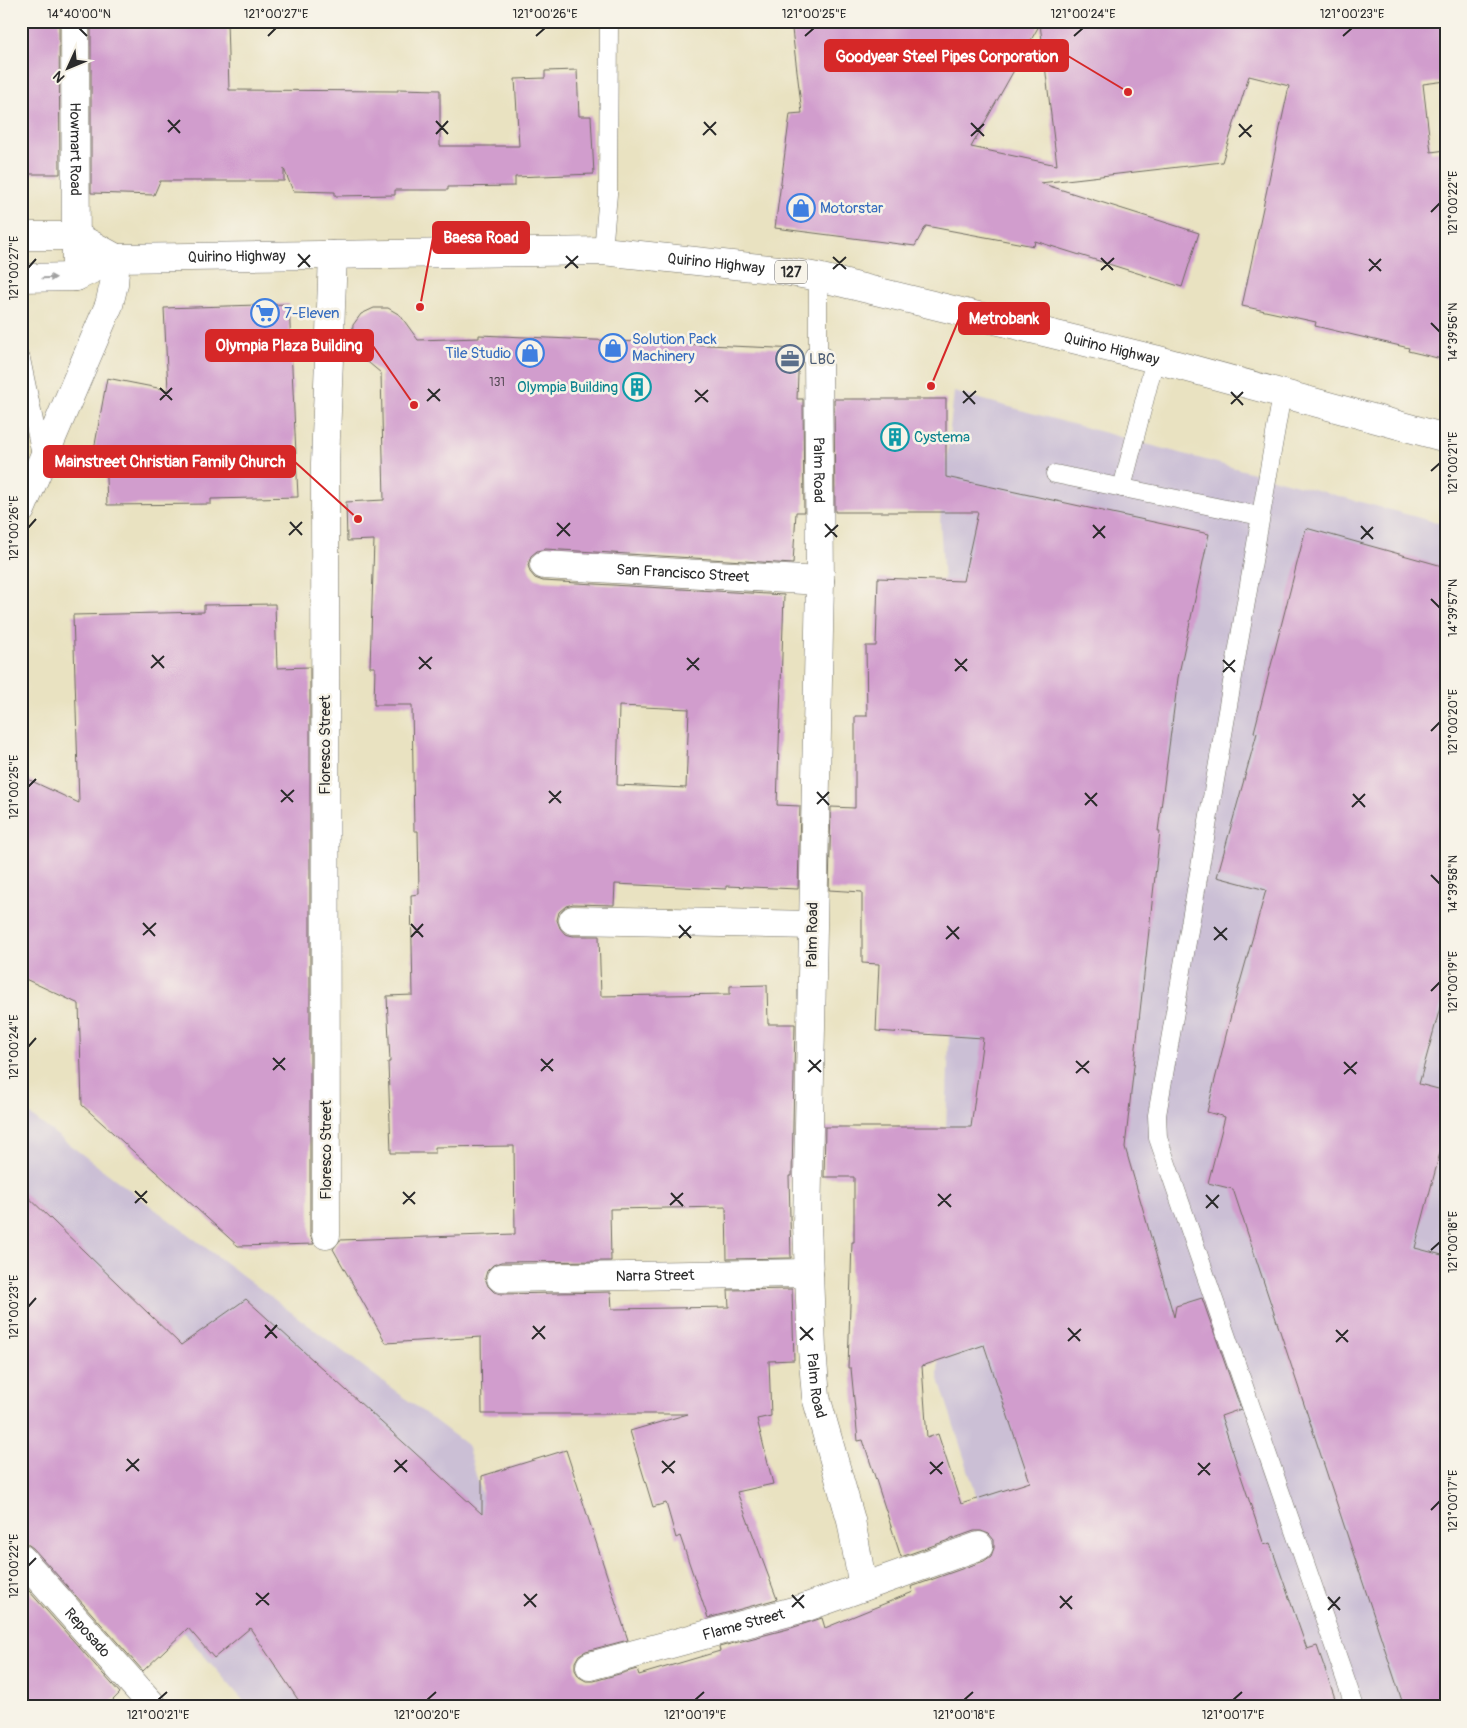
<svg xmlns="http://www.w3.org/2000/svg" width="1467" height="1728" font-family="Pangolin,sans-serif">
	<rect width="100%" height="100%" fill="#f7f3e8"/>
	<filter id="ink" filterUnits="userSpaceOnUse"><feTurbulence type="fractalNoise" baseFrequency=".02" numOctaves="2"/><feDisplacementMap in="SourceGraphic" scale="10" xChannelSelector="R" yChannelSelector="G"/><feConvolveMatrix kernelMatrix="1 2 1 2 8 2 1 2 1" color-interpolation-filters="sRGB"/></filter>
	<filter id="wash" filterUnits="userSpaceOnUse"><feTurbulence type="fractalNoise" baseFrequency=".0096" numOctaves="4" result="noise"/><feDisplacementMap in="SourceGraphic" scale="20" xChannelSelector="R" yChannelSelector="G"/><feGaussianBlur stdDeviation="1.12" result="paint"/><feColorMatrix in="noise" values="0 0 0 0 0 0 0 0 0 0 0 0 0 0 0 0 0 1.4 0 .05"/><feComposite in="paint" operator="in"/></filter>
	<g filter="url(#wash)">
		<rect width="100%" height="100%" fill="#e9e2c1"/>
		<g fill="#cbbfd5">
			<path d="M 954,392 L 1446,525 L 1446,1707 L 1011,1707 L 1041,1697 L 938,1376 L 957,789 L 940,520 Z"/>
			<path d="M 21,1108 L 467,1445 L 545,1707 L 249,1707 L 21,1447 Z"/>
		</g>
		<g id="blocks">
			<g fill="#d19dcd" fill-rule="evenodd">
				<path d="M 21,21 L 59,21 L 60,174 L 21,174 Z"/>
				<path d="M 91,21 L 227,21 L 229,90 L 398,91 L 398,89 L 440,90 L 440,146 L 519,146 L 515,79 L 545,78 L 545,71 L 577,70 L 579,116 L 591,116 L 594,174 L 515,177 L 515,186 L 448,187 L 448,190 L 395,190 L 395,195 L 335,196 L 335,192 L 293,191 L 284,169 L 284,181 L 160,181 L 154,195 L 91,193 Z"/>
				<path d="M 791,21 L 1446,21 L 1446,81 L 1423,84 L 1431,152 L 1446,150 L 1446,360 L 1408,351 L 1409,348 L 1315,326 L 1316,322 L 1242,306 L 1289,86 L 1249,76 L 1222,162 L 1040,183 L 1199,233 L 1182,287 L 1035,241 L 1034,246 L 926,226 L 915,246 L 775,228 L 790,114 L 802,113 ZM 1040,24 L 1057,165 L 971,147 Z"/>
				<path d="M 289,304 L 298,497 L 211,499 L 211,504 L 107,505 L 105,452 L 94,450 L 107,378 L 168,390 L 164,308 Z"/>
				<path d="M 374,308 L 388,308 L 400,315 L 418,340 L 479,338 L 479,335 L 799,349 L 797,399 L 803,399 L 804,512 L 796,512 L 793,564 L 545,549 L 537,551 L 531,556 L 528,565 L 530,572 L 535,578 L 543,581 L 784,595 L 777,805 L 800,806 L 798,889 L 726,886 L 726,889 L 615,884 L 614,905 L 573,904 L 566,906 L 559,912 L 557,920 L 560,928 L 565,934 L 573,936 L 599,936 L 601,996 L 730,994 L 730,986 L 767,985 L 768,1024 L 795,1024 L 792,1176 L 789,1176 L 791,1258 L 727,1259 L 726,1207 L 610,1209 L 611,1261 L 501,1262 L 493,1265 L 487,1271 L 485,1278 L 488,1286 L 494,1292 L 501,1294 L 611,1292 L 612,1309 L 729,1307 L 728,1290 L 792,1289 L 794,1360 L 769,1361 L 771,1416 L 757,1419 L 773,1484 L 737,1492 L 777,1599 L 708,1618 L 680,1536 L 676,1538 L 666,1503 L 653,1507 L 630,1431 L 688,1414 L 482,1414 L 481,1337 L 386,1343 L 333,1249 L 340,1240 L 515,1234 L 514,1146 L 435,1147 L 435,1153 L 391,1153 L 388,1062 L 390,1062 L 387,996 L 413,995 L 411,895 L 419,894 L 418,831 L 414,831 L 412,705 L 374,705 L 375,667 L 370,667 L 374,540 L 347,541 L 346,502 L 384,500 L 381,373 L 357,353 L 352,339 L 353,325 L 361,314 ZM 619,706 L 689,709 L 686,788 L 617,785 Z"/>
				<path d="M 834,399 L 946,399 L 946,477 L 1209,534 L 1178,678 L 1158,831 L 1160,831 L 1125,1147 L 1174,1317 L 1176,1306 L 1202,1298 L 1241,1409 L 1221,1416 L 1264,1545 L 1270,1543 L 1307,1649 L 1317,1646 L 1338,1707 L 303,1707 L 250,1628 L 214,1658 L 188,1628 L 143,1671 L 33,1548 L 26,1543 L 21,1543 L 21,1190 L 181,1345 L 246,1299 L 482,1514 L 482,1476 L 566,1450 L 628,1640 L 586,1651 L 579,1655 L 575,1662 L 575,1670 L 579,1677 L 586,1681 L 594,1681 L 637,1669 L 639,1675 L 720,1651 L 719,1647 L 788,1629 L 822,1618 L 825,1628 L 913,1592 L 911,1587 L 984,1561 L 991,1556 L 994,1548 L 994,1540 L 989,1534 L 981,1531 L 974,1531 L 901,1557 L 863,1440 L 858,1441 L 851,1368 L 848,1368 L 852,1242 L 854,1242 L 854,1177 L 824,1177 L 825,1127 L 971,1127 L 983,1038 L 876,1031 L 879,964 L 862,963 L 862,892 L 829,890 L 831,807 L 855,808 L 855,716 L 867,716 L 866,646 L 876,646 L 878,578 L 963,581 L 978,512 L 835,512 ZM 984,1345 L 1030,1482 L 961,1504 L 938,1434 L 927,1438 L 922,1366 Z"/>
				<path d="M 1306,528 L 1446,567 L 1446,986 L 1419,1084 L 1446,1091 L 1446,1130 L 1415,1248 L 1446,1256 L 1446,1707 L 1404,1707 L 1233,1189 L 1208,1183 L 1225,1117 L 1207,1112 L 1232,1011 L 1266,890 L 1217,877 L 1257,733 L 1254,732 Z"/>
				<path d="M 275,604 L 277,668 L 310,667 L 310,1235 L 314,1244 L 238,1246 L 82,1105 L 79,1004 L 21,977 L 21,776 L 79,803 L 73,615 L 204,612 L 204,605 Z"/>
				<path d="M 21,1582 L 120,1693 L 106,1707 L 21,1707 Z"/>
			</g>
		</g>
	</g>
	<g filter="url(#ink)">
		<use href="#blocks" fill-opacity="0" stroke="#6e6b60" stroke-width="1"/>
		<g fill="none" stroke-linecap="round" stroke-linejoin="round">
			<defs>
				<g id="lane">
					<path d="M 603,251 L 608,194 L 609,21"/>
					<path d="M 818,358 L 818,277"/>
					<path d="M 21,359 L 42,459"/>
					<path d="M 1282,394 L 1157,1115 L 1158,1138 L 1355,1707"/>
					<path d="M 1055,474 L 1260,516"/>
					<path d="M 1122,488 L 1155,359"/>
				</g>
				<g id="street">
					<path id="s1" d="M 818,358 L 820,581 L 807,1225 L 812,1349 L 816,1397 L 851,1520 L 863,1587"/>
					<path id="s2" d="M 544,565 L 820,581"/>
					<path d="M 573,920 L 812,925"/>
					<path d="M 326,1235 L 325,463 L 333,255"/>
					<path id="s3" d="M 501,1278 L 809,1273"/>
					<path id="s4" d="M 21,1558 L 154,1707"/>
					<path id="s5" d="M 590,1666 L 804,1608 L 979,1546"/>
				</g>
				<g id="secondary">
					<path id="s6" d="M 75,21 L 76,277"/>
					<path d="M 21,510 L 109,305 L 114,284 L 116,258"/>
				</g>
				<g id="primary">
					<path d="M 21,236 L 76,236 L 116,258"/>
					<path id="s7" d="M 21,278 L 76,277 L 116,258 L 603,251 L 779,270 L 818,277 L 1155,359 L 1446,438"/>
				</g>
			</defs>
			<use href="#lane" stroke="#6e6b60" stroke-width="19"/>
			<use href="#street" stroke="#6e6b60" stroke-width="29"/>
			<use href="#secondary" stroke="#6e6b60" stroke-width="29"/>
			<use href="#primary" stroke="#6e6b60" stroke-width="29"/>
			<use href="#lane" stroke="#fff" stroke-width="18"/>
			<use href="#street" stroke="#fff" stroke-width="28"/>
			<use href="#secondary" stroke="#fff" stroke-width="28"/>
			<use href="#primary" stroke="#fff" stroke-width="28"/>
		</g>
		<defs><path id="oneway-solid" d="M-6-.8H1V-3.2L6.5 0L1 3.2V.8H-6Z" transform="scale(1.25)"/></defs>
		<use fill="#a0a0a0" href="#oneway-solid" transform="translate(49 278) rotate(-1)"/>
	</g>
	<path fill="none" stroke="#2b2b2b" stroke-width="2" d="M 79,28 L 87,36M 268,36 L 276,28M 536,36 L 545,28M 805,36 L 814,28M 1074,36 L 1083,28M 1343,36 L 1352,28M 168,120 L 180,133M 436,121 L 448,134M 704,122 L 716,135M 971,123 L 984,136M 1239,124 L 1251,137M 168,132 L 180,120M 436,134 L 448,121M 703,135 L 716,122M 971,136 L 984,124M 1239,137 L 1252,125M 1431,212 L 1440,203M 298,254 L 310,267M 566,256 L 578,268M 833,257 L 846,269M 1101,258 L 1113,270M 1369,259 L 1381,271M 298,267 L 310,255M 28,268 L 36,259M 565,268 L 578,256M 833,269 L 846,257M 1101,270 L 1114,258M 1369,271 L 1381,259M 1431,323 L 1440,332M 160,388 L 172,400M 428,389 L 440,401M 695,390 L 708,402M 963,391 L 975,404M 1231,392 L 1243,405M 160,400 L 172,388M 427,401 L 440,389M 695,402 L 708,390M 963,403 L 976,391M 1231,404 L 1243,392M 1431,471 L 1440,463M 290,522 L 302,535M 557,523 L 570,536M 825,524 L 837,537M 1093,525 L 1105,538M 1361,526 L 1373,539M 28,528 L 36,519M 289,535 L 302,522M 557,536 L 570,523M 825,537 L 838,525M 1093,538 L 1105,526M 1361,539 L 1373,527M 1431,599 L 1440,608M 152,655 L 164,668M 419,657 L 431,669M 687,658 L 699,670M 955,659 L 967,671M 1223,660 L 1235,672M 151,668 L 164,656M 419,669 L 432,657M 687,670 L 699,658M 955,671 L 967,659M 1223,672 L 1235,660M 1431,731 L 1440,722M 28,787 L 36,779M 281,790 L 293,802M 549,791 L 561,803M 817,792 L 829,805M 1085,793 L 1097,806M 1353,794 L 1365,807M 281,802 L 294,790M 549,803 L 561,791M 817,804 L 829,792M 1085,805 L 1097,793M 1352,807 L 1365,794M 1431,875 L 1440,884M 143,923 L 155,936M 411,924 L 423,937M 679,925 L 691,938M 947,926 L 959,939M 1214,927 L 1227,940M 143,935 L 156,923M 411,937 L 423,924M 679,938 L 691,926M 946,939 L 959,927M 1214,940 L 1227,928M 1431,991 L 1440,982M 28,1047 L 36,1038M 273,1058 L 285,1070M 541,1059 L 553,1071M 809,1060 L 821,1072M 1076,1061 L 1089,1073M 1344,1062 L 1356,1074M 273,1070 L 285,1058M 541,1071 L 553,1059M 808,1072 L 821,1060M 1076,1073 L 1089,1061M 1344,1074 L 1357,1062M 135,1191 L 147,1203M 403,1192 L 415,1204M 671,1193 L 683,1206M 938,1194 L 951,1207M 1206,1195 L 1218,1208M 135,1203 L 147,1191M 403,1204 L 415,1192M 670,1205 L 683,1193M 938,1206 L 951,1194M 1206,1208 L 1219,1195M 1431,1250 L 1440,1242M 28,1307 L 36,1298M 265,1325 L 277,1338M 533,1326 L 545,1339M 800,1327 L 813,1340M 1068,1328 L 1080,1341M 1336,1330 L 1348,1342M 265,1338 L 277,1325M 532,1339 L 545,1326M 800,1340 L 813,1328M 1068,1341 L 1081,1329M 1336,1342 L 1348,1330M 127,1459 L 139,1471M 395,1460 L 407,1472M 662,1461 L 674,1473M 930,1462 L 942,1474M 1198,1463 L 1210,1475M 126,1471 L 139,1459M 394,1472 L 407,1460M 662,1473 L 675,1461M 930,1474 L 943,1462M 1198,1475 L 1210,1463M 1431,1510 L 1440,1501M 28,1566 L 36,1558M 256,1593 L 269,1605M 524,1594 L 536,1607M 792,1595 L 804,1608M 1060,1596 L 1072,1609M 1328,1597 L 1340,1610M 256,1605 L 269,1593M 524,1606 L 537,1594M 792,1607 L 804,1595M 1060,1608 L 1072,1596M 1328,1610 L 1340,1597M 158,1700 L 167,1692M 427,1700 L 436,1692M 695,1700 L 704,1692M 964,1700 L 973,1692M 1233,1700 L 1242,1692"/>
	<defs>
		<symbol id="shop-ring" viewBox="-11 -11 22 22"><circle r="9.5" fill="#f7f3e8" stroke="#3f7fe0" stroke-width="1.5"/><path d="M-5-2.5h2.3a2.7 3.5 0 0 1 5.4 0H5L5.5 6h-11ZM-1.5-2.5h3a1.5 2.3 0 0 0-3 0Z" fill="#3f7fe0"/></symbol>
		<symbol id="supermarket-ring" viewBox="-11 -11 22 22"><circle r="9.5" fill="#f7f3e8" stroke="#3f7fe0" stroke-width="1.5"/><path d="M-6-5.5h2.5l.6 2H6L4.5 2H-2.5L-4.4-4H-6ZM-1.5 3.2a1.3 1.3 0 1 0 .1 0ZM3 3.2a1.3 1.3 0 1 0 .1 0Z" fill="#3f7fe0"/></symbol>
		<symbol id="office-ring" viewBox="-11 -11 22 22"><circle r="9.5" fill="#f7f3e8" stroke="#5c6f8a" stroke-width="1.5"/><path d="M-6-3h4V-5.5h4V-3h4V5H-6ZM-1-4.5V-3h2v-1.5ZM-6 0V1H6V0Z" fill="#5c6f8a"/></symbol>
		<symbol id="building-ring" viewBox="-11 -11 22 22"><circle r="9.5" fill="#f7f3e8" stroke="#0f9aa8" stroke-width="1.5"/><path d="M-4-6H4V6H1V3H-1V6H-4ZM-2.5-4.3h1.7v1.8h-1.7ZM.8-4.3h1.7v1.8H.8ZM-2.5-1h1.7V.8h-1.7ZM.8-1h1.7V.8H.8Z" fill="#0f9aa8"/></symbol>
	</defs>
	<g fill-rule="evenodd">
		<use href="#shop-ring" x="785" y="192" width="32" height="32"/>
		<use href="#supermarket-ring" x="249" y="297" width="32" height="32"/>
		<use href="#shop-ring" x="597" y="332" width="32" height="32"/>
		<use href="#shop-ring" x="514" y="337" width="32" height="32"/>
		<use href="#office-ring" x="774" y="343" width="32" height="32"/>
		<use href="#building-ring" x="621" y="371" width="32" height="32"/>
		<use href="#building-ring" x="879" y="421" width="32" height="32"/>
	</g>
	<g text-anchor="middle" stroke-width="5" stroke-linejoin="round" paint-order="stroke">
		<g font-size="12" fill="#544854">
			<text x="497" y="386">131</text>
		</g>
		<rect fill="#f7f3e8" stroke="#686764" stroke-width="1" x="775" y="260.5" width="32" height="23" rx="4"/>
		<g font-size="14" font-weight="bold" fill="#2b2b2b">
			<text x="791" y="277">127</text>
		</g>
		<g font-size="15" fill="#2b2b2b" stroke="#f7f3e8">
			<text dy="5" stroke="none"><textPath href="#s6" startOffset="128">Howmart Road</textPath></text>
			<text dy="5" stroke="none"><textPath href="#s7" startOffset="220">Quirino Highway</textPath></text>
			<text dy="5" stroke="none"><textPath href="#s7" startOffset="700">Quirino Highway</textPath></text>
			<text dy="5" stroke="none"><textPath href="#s7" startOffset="1105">Quirino Highway</textPath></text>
			<text dy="5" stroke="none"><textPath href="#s1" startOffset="112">Palm Road</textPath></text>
			<text dy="5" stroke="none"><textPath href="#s2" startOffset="139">San Francisco Street</textPath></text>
			<text transform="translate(325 745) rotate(-90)" y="5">Floresco Street</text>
			<text transform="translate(812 935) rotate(-89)" y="5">Palm Road</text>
			<text transform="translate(326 1150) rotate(-90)" y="5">Floresco Street</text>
			<text dy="5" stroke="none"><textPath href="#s3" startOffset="154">Narra Street</textPath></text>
			<text dy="5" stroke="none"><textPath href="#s1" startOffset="1028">Palm Road</textPath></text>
			<text dy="5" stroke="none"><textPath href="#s5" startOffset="159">Flame Street</textPath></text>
			<text dy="5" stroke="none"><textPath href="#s4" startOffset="100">Reposado</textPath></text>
		</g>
		<g font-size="15" fill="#366cbe" stroke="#f7f3e8" text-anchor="start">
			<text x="820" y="213">Motorstar</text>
			<text x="284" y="318">7-Eleven</text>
			<text x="632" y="344">Solution Pack<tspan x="632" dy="17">Machinery</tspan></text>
			<text x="511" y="358" text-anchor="end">Tile Studio</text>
		</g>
		<g font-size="15" fill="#4e5e75" stroke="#f7f3e8" text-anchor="start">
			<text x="809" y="364">LBC</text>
		</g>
		<g font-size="15" fill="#0d838f" stroke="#f7f3e8" text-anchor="end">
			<text x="618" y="392">Olympia Building</text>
			<text x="914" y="442" text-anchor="start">Cystema</text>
		</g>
	</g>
	<path fill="none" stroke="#d62828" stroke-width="2" d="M1128 92L1068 56M420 307L433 238M931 386L959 319M414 405L373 346M358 519L295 462"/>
	<g fill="#d62828" stroke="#f7f3e8" stroke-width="2">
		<circle cx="1128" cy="92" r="5"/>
		<circle cx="420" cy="307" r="5"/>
		<circle cx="931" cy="386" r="5"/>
		<circle cx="414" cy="405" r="5"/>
		<circle cx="358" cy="519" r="5"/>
	</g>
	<g fill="#d62828" stroke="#d62828" stroke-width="2">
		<rect x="825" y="40" width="243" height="31" rx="5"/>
		<rect x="433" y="222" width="96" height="31" rx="5"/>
		<rect x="959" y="303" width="90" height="31" rx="5"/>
		<rect x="206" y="330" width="167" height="31" rx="5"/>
		<rect x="44" y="446" width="251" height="31" rx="5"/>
	</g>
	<g font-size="16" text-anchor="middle" font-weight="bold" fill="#fff">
		<text x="947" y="62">Goodyear Steel Pipes Corporation</text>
		<text x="481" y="243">Baesa Road</text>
		<text x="1004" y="324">Metrobank</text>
		<text x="289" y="351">Olympia Plaza Building</text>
		<text x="170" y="467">Mainstreet Christian Family Church</text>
	</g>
	<rect width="1467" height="1728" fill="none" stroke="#f7f3e8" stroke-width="55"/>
	<g transform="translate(68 68) rotate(226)" stroke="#f7f3e8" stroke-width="4" paint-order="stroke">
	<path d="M0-4L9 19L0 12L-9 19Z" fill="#2b2b2b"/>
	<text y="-8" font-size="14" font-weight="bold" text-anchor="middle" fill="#2b2b2b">N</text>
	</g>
	<rect x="28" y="28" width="1412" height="1672" fill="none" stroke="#2b2b2b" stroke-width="2"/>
	<g font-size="12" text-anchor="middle" fill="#2b2b2b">
		<text x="79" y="18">14°40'00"N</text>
		<text x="276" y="18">121°00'27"E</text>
		<text x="545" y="18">121°00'26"E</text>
		<text x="814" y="18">121°00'25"E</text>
		<text x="1083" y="18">121°00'24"E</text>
		<text x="1352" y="18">121°00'23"E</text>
		<text transform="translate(1453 203) rotate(-90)" y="4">121°00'22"E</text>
		<text transform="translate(14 268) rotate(-90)" y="4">121°00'27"E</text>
		<text transform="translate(1453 332) rotate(-90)" y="4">14°39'56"N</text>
		<text transform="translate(1453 463) rotate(-90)" y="4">121°00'21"E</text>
		<text transform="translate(14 528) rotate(-90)" y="4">121°00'26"E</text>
		<text transform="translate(1453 608) rotate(-90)" y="4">14°39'57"N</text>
		<text transform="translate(1453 722) rotate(-90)" y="4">121°00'20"E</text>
		<text transform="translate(14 787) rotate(-90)" y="4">121°00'25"E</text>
		<text transform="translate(1453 884) rotate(-90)" y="4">14°39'58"N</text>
		<text transform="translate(1453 982) rotate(-90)" y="4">121°00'19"E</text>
		<text transform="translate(14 1047) rotate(-90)" y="4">121°00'24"E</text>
		<text transform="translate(1453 1242) rotate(-90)" y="4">121°00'18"E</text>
		<text transform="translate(14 1307) rotate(-90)" y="4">121°00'23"E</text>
		<text transform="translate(1453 1501) rotate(-90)" y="4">121°00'17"E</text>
		<text transform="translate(14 1566) rotate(-90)" y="4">121°00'22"E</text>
		<text x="158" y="1719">121°00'21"E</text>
		<text x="427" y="1719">121°00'20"E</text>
		<text x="695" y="1719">121°00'19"E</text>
		<text x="964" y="1719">121°00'18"E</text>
		<text x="1233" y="1719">121°00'17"E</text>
	</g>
</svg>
